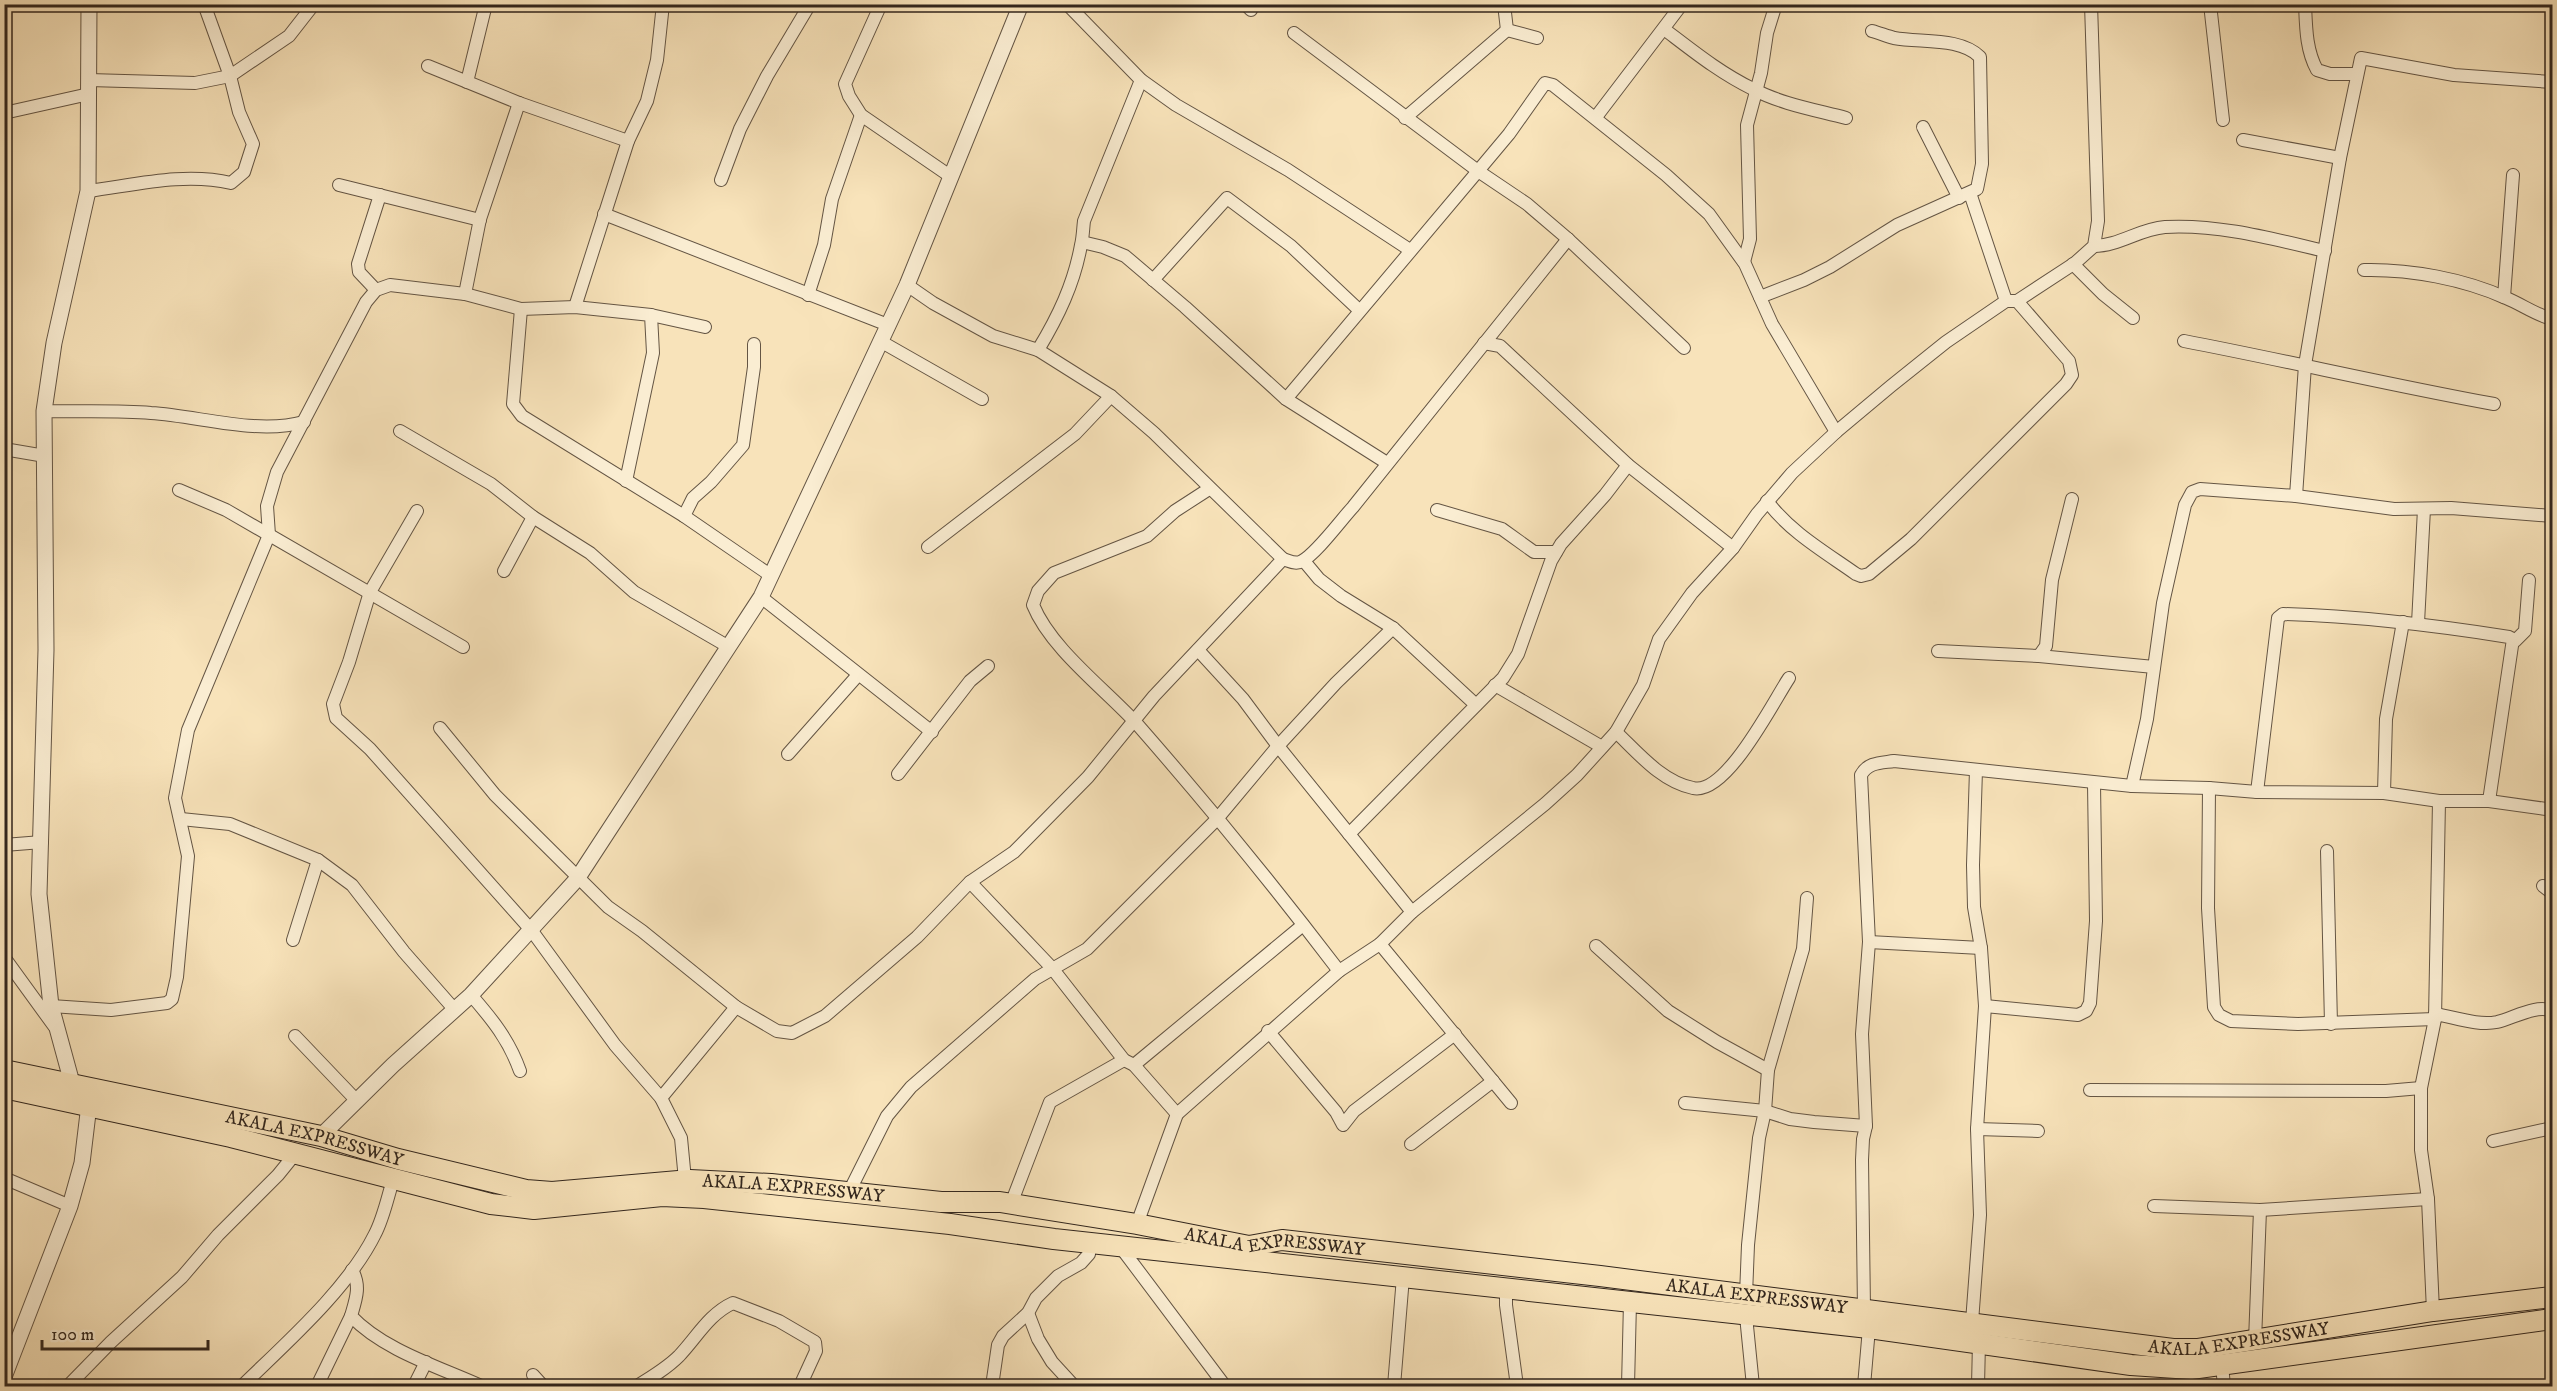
<svg xmlns="http://www.w3.org/2000/svg" width="2557" height="1391" font-family="'IM FELL DW Pica',serif">
	<rect width="100%" height="100%" fill="#f8e3ba"/>
	<filter id="stains"><feTurbulence type="fractalNoise" baseFrequency=".00333" numOctaves="4"/><feColorMatrix values="0 0 0 0 .2 0 0 0 0 .09 0 0 0 0 .02 0 0 0 .5 -.17"/></filter>
	<radialGradient id="worn" r=".72"><stop offset=".6" stop-color="#630" stop-opacity="0"/><stop offset="1" stop-color="#630" stop-opacity=".3"/></radialGradient>
	<g fill="none" stroke-linecap="round" stroke-linejoin="round">
		<defs>
			<g id="minor">
				<path d="M 881,4 L 845,84 L 849,96 L 861,115 L 950,176"/>
				<path d="M 1067,4 L 1141,80 L 1176,105 L 1288,170 L 1410,250"/>
				<path d="M 1245,4 L 1251,10"/>
				<path d="M 1504,4 L 1507,30"/>
				<path d="M 2210,4 L 2223,120"/>
				<path d="M 2305,4 C 2306,27 2306,50 2317,70 L 2330,74 L 2357,74"/>
				<path d="M 1664,29 C 1693,51 1720,73 1753,89 C 1781,104 1816,110 1846,118"/>
				<path d="M 1507,30 L 1537,38"/>
				<path d="M 1294,33 L 1478,171 L 1527,204 L 1568,239 L 1684,348"/>
				<path d="M 428,66 L 519,103 L 628,141"/>
				<path d="M 89,80 L 195,83 L 230,76 L 289,36 L 314,4"/>
				<path d="M 467,82 L 486,4"/>
				<path d="M 4,113 L 89,94"/>
				<path d="M 1596,117 L 1682,4"/>
				<path d="M 1405,118 L 1507,30"/>
				<path d="M 1923,127 L 1959,198"/>
				<path d="M 2243,140 L 2340,158"/>
				<path d="M 721,180 L 740,129 L 767,76 L 810,4"/>
				<path d="M 339,185 L 480,220"/>
				<path d="M 88,191 C 135,185 184,172 231,183 L 244,172 L 253,144 L 239,112 L 230,76 L 204,4"/>
				<path d="M 1970,193 L 2006,301"/>
				<path d="M 604,214 L 888,325"/>
				<path d="M 1082,242 L 1103,247 L 1125,256 L 1185,307 L 1286,399 L 1387,463"/>
				<path d="M 2094,246 C 2119,246 2139,229 2165,227 C 2219,224 2273,239 2325,251"/>
				<path d="M 1744,262 L 1750,239 L 1747,125 L 1761,73 L 1767,33 L 1776,4"/>
				<path d="M 2073,264 L 2103,294 L 2133,318"/>
				<path d="M 2364,270 C 2410,269 2464,279 2506,298 C 2521,304 2536,315 2552,319"/>
				<path d="M 1153,280 L 1227,198 L 1291,246 L 1359,310"/>
				<path d="M 376,290 L 359,272 L 358,264 L 380,195"/>
				<path d="M 465,294 L 480,219 L 519,103"/>
				<path d="M 808,295 L 824,245 L 832,199 L 861,115"/>
				<path d="M 1760,297 L 1804,280 L 1830,267 L 1897,225 L 1977,189 L 1982,164 L 1980,57 C 1960,37 1921,43 1894,38 C 1887,36 1879,33 1872,31"/>
				<path d="M 2504,297 L 2513,175"/>
				<path d="M 575,307 L 628,141 L 647,101 L 657,60 L 663,4"/>
				<path d="M 521,309 L 513,404 L 522,416 L 684,516 L 770,575"/>
				<path d="M 651,315 L 705,327"/>
				<path d="M 880,341 L 982,399"/>
				<path d="M 2184,341 C 2288,361 2390,385 2494,404"/>
				<path d="M 1484,343 L 1500,346 L 1628,465 L 1733,548"/>
				<path d="M 1038,350 C 1058,317 1074,284 1081,245 C 1083,237 1083,229 1084,221 L 1141,80"/>
				<path d="M 1286,399 L 1478,171 L 1509,134 L 1545,83 L 1553,85 L 1666,175 L 1709,214 L 1745,264 L 1772,324 L 1836,432"/>
				<path d="M 44,411 C 80,412 116,410 151,413 C 199,416 257,435 304,422"/>
				<path d="M 400,431 L 491,484 L 533,517 L 590,553 L 634,592 L 729,647"/>
				<path d="M 4,449 L 45,456"/>
				<path d="M 1209,489 L 1175,511 L 1147,536 L 1054,573 L 1038,591 L 1033,605 C 1051,649 1105,689 1137,724 C 1207,804 1275,887 1339,971"/>
				<path d="M 179,490 L 226,510 L 463,647"/>
				<path d="M 2296,496 L 2305,365 L 2340,158 L 2361,58 L 2454,75 L 2552,82"/>
				<path d="M 1767,501 C 1790,532 1825,552 1856,574 L 1861,576 L 1869,574 L 1911,539 L 2066,384 L 2072,375 L 2069,361 L 2017,301"/>
				<path d="M 1437,510 L 1502,529 L 1534,552 L 1556,552"/>
				<path d="M 417,511 L 370,592 L 349,662 L 333,704 L 336,718 L 370,749 L 532,931 L 615,1045 L 661,1098 L 736,1007"/>
				<path d="M 684,516 L 693,498 L 711,482 L 743,445 L 754,367 L 754,344"/>
				<path d="M 928,547 L 1075,434 L 1111,396"/>
				<path d="M 1283,559 C 1290,561 1296,565 1302,561 C 1316,554 1341,520 1353,507 L 1568,239"/>
				<path d="M 1304,561 L 1319,579 L 1341,596 L 1393,628 L 1476,705"/>
				<path d="M 504,571 L 533,517"/>
				<path d="M 761,597 L 932,732"/>
				<path d="M 2418,623 L 2424,509"/>
				<path d="M 2515,641 L 2525,631 L 2529,580"/>
				<path d="M 1198,650 L 1243,699 L 1278,746 L 1412,912"/>
				<path d="M 1938,651 L 2039,656 L 2154,667"/>
				<path d="M 2039,656 L 2046,646 L 2052,580 L 2072,499"/>
				<path d="M 1495,685 L 1602,747"/>
				<path d="M 440,728 L 495,795 L 608,907 L 642,931 L 736,1007 L 777,1031 L 792,1033 L 825,1016 L 917,937 L 970,882 L 1014,852 L 1088,777 L 1154,696 L 1283,559 L 1154,433 L 1111,396 L 1038,350 L 993,336 L 933,303 L 907,285"/>
				<path d="M 1616,732 C 1638,753 1662,782 1693,788 C 1726,796 1773,702 1789,678"/>
				<path d="M 788,754 L 858,675"/>
				<path d="M 898,774 L 970,681 L 988,666"/>
				<path d="M 2132,786 L 2147,719 L 2163,603 L 2185,505 L 2192,492 L 2200,489 L 2296,496 L 2394,509 L 2451,508 L 2552,516"/>
				<path d="M 2209,788 L 2208,908 L 2214,1007 L 2219,1015 L 2231,1021 L 2298,1024 L 2435,1019"/>
				<path d="M 2257,792 L 2278,618 L 2283,614 C 2359,616 2433,625 2509,637 L 2513,639 L 2489,801"/>
				<path d="M 2384,793 L 2386,719 L 2403,622"/>
				<path d="M 181,819 L 230,824 L 318,860 L 293,940"/>
				<path d="M 1349,834 L 1503,678 L 1518,654 L 1551,561 L 1561,544 L 1605,495 L 1628,465"/>
				<path d="M 4,845 L 42,842"/>
				<path d="M 2327,851 L 2331,1024"/>
				<path d="M 318,860 L 352,885 L 404,952 L 454,1009"/>
				<path d="M 970,882 L 1052,968 L 1124,1060 L 1134,1065 L 1177,1114 L 1339,971 L 1380,944 L 1412,912 L 1545,804 L 1577,775 L 1616,732 L 1643,685 L 1659,639 L 1692,593 L 1733,548 L 1757,514 L 1792,473 L 1836,432 L 1891,386 L 1946,342 L 2006,301 L 2017,301 L 2075,263 L 2094,246 L 2098,221 L 2091,4"/>
				<path d="M 2543,886 L 2552,893"/>
				<path d="M 1869,942 L 1981,948"/>
				<path d="M 1380,944 L 1511,1103"/>
				<path d="M 1596,946 L 1668,1011 L 1717,1042 L 1768,1070"/>
				<path d="M 4,957 L 54,1026"/>
				<path d="M 471,995 C 492,1019 509,1040 520,1071"/>
				<path d="M 51,1006 L 111,1010 L 167,1003 L 172,999 L 177,977 L 188,856 L 175,798 L 188,730 L 269,535 L 267,506 L 277,472 L 366,302 L 376,290 L 390,285 L 465,294 L 521,309 L 575,307 L 651,315 L 653,353 L 626,481"/>
				<path d="M 1985,1006 L 2078,1015 L 2086,1011 L 2090,1003 L 2096,921 L 2094,784"/>
				<path d="M 2435,1014 C 2454,1017 2478,1026 2497,1022 C 2514,1018 2536,1004 2552,1011"/>
				<path d="M 1268,1031 L 1336,1112 L 1343,1125 L 1354,1111 L 1455,1034"/>
				<path d="M 295,1036 L 357,1101"/>
				<path d="M 1134,1065 L 1303,925"/>
				<path d="M 2090,1090 L 2386,1091 L 2421,1088"/>
				<path d="M 661,1098 L 681,1138 L 685,1180"/>
				<path d="M 1685,1103 L 1765,1111 L 1790,1119 L 1814,1122 L 1866,1126"/>
				<path d="M 1977,1129 L 2038,1131"/>
				<path d="M 2493,1141 L 2552,1128"/>
				<path d="M 1411,1144 L 1493,1081"/>
				<path d="M 4,1178 L 70,1206"/>
				<path d="M 849,1192 L 887,1116 L 911,1087 L 1035,979 L 1087,949 L 1217,819 L 1278,746 L 1336,683 L 1393,628"/>
				<path d="M 1011,1204 L 1050,1102 L 1124,1060"/>
				<path d="M 2154,1206 L 2260,1210 L 2428,1199"/>
				<path d="M 1137,1224 L 1177,1114"/>
				<path d="M 1119,1245 L 1225,1386"/>
				<path d="M 352,1270 C 361,1286 356,1299 351,1316 C 383,1350 439,1367 481,1386"/>
				<path d="M 1506,1289 L 1506,1305 L 1517,1386"/>
				<path d="M 1746,1295 L 1748,1245 L 1759,1138 L 1765,1111 L 1768,1070 L 1803,949 L 1807,898"/>
				<path d="M 1864,1309 L 1862,1160 L 1863,1139 L 1866,1126 L 1862,1034 L 1869,942 L 1861,775 C 1868,762 1881,763 1894,761 L 2132,786 L 2209,788 L 2257,792 L 2384,793 L 2439,801"/>
				<path d="M 2433,1311 L 2428,1199 L 2421,1150 L 2421,1088 L 2435,1019 L 2439,801 L 2489,801 L 2546,809"/>
				<path d="M 1028,1313 L 1038,1339 L 1052,1362 L 1074,1386"/>
				<path d="M 1746,1316 L 1753,1386"/>
				<path d="M 1972,1322 L 1980,1215 L 1977,1129 L 1985,1006 L 1981,948 L 1974,907 L 1973,865 L 1976,770"/>
				<path d="M 2255,1341 L 2260,1210"/>
				<path d="M 2222,1365 L 2224,1386"/>
				<path d="M 533,1375 L 543,1386"/>
				<path d="M 68,1386 L 111,1342 L 182,1277 L 218,1235 L 278,1175 L 295,1154"/>
				<path d="M 242,1386 C 285,1344 348,1289 375,1234 C 384,1217 388,1195 394,1177"/>
				<path d="M 317,1386 L 351,1316"/>
				<path d="M 414,1386 L 426,1362"/>
				<path d="M 637,1386 C 652,1377 667,1368 679,1356 C 697,1337 709,1314 733,1303 L 779,1321 L 815,1342 L 816,1351 L 800,1386"/>
				<path d="M 992,1386 L 998,1345 L 1003,1336 L 1028,1313 L 1036,1298 L 1058,1276 L 1081,1263 L 1089,1254 L 1090,1243"/>
				<path d="M 1394,1386 L 1403,1277"/>
				<path d="M 1628,1386 L 1630,1302"/>
				<path d="M 1864,1386 L 1869,1328"/>
				<path d="M 1978,1386 L 1979,1342"/>
			</g>
			<g id="tertiary">
				<path d="M 72,1083 L 51,1006 L 39,894 L 46,650 L 44,411 L 54,343 L 88,191 L 89,4"/>
				<path d="M 321,1136 L 393,1065 L 471,995 L 577,879 L 761,597 L 907,285 L 1021,4"/>
				<path d="M 4,1377 L 70,1206 L 82,1163 L 89,1105"/>
			</g>
			<g id="primary">
				<path id="s1" d="M 4,1070 L 321,1136 L 398,1159 L 526,1190 L 552,1192 L 690,1180 L 771,1184 L 941,1202 L 1000,1202 L 1137,1224 L 1249,1246 L 1282,1240 L 1600,1276 L 2173,1349 L 2197,1349 L 2433,1311 L 2552,1297"/>
				<path d="M 4,1088 L 231,1137 L 491,1204 L 534,1209 L 662,1196 L 704,1198 L 950,1224 L 1054,1239 L 1869,1328 L 2131,1365 L 2191,1369 L 2552,1319"/>
			</g>
		</defs>
		<use href="#minor" stroke="#645544" stroke-width="14"/>
		<use href="#tertiary" stroke="#645544" stroke-width="17"/>
		<use href="#primary" stroke="#32261d" stroke-width="22"/>
		<use href="#minor" stroke="#faedd2" stroke-width="12"/>
		<use href="#tertiary" stroke="#faedd2" stroke-width="15"/>
		<use href="#primary" stroke="#f8e3ba" stroke-width="20"/>
	</g>
	<g text-anchor="middle" stroke-width="5" stroke-linejoin="round" paint-order="stroke">
		<g font-size="18" fill="#32261d" stroke="#faedd2">
			<text dy="6" stroke="none"><textPath href="#s1" startOffset="318">AKALA EXPRESSWAY</textPath></text>
			<text dy="6" stroke="none"><textPath href="#s1" startOffset="804">AKALA EXPRESSWAY</textPath></text>
			<text dy="6" stroke="none"><textPath href="#s1" startOffset="1290">AKALA EXPRESSWAY</textPath></text>
			<text dy="6" stroke="none"><textPath href="#s1" startOffset="1776">AKALA EXPRESSWAY</textPath></text>
			<text dy="6" stroke="none"><textPath href="#s1" startOffset="2262">AKALA EXPRESSWAY</textPath></text>
		</g>
	</g>
	<rect width="2557" height="1391" fill="none" stroke="#f8e3ba" stroke-width="24"/>
	<rect x="6" y="6" width="2545" height="1379" fill="none" stroke="#32261d" stroke-width="3"/>
	<rect x="12" y="12" width="2533" height="1367" fill="none" stroke="#32261d" stroke-width="1.5"/>
	<path d="M42 1340v9h166v-9" fill="none" stroke="#32261d" stroke-width="3"/>
	<text x="51" y="1340" font-size="18" fill="#32261d" stroke="#faedd2" stroke-width="4.5" paint-order="stroke">100 m</text>
	<rect width="100%" height="100%" filter="url(#stains)"/>
	<rect width="100%" height="100%" fill="url(#worn)"/>
</svg>
